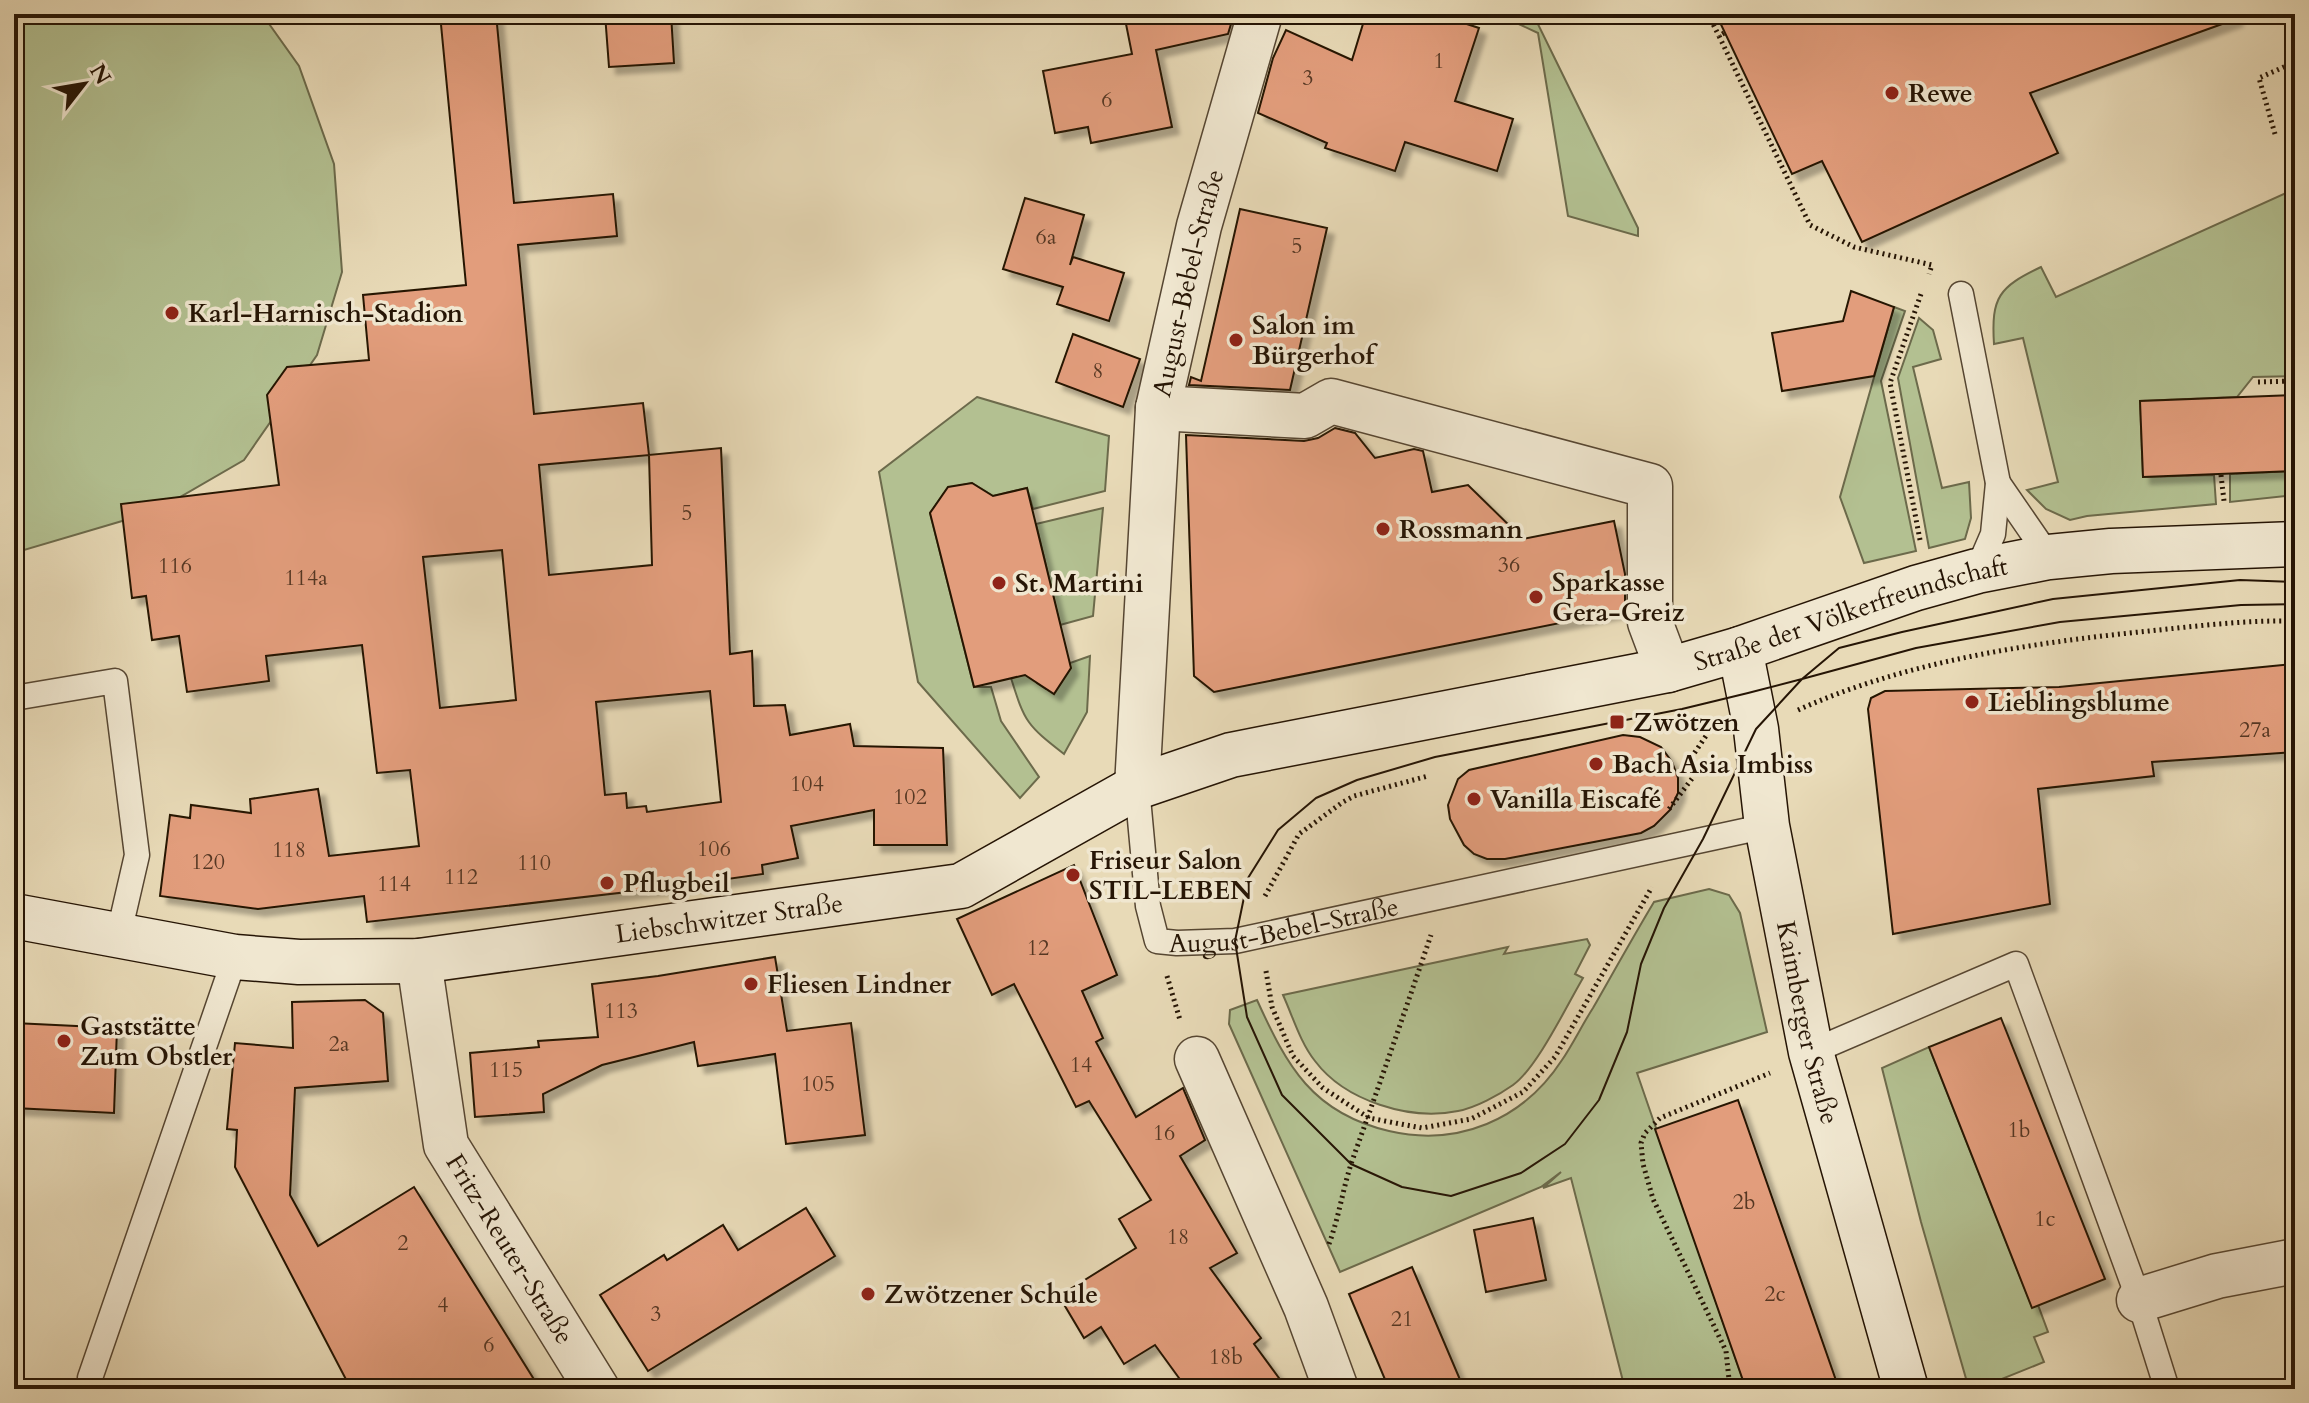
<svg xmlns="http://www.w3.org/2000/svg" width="2309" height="1403" font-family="Cardo,serif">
	<defs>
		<filter id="shadow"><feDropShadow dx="7" dy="7" stdDeviation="2" flood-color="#0004"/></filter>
	</defs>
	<rect width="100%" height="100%" fill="#e8dab7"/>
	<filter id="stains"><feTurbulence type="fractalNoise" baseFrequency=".0025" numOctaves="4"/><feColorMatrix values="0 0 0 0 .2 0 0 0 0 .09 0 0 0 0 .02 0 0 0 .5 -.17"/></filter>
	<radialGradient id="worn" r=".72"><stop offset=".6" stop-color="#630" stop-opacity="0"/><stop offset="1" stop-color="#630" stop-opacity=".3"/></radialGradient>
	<g fill="#b3c091" stroke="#6c6a4b" stroke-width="2">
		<path d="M 14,14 L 262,14 L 299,66 L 334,164 L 342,272 L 317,355 L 244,460 L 156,511 L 14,553 Z"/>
		<path d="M 1497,14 L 1533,14 L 1638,228 L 1638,236 L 1568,216 L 1538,33 Z"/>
		<path d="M 2295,189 L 2295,376 L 2253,377 L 2237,397 L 2140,401 L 2143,477 L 2214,475 L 2216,504 L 2087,516 L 2070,520 L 2046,509 L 2027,490 L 2058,482 L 2023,338 L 1994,344 C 1991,297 1999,287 2041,267 L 2056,297 Z"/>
		<path d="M 1894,307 L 1905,311 L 1881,381 L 1916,551 L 1864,563 L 1840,497 Z"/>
		<path d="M 1919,318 L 1933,330 L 1941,359 L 1913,367 L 1942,488 L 1969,482 L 1971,518 L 1965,539 L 1929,548 L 1898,378 Z"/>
		<path d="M 977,397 L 1109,436 L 1105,491 L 1033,509 L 1027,488 L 993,496 L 972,483 L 948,488 L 930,513 L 974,687 L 991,687 L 1001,721 L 1039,777 L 1020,798 L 918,682 L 879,472 Z"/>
		<path d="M 2295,471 L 2295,495 L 2230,502 L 2230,474 Z"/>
		<path d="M 1103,508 L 1093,616 L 1060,625 L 1036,524 Z"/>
		<path d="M 1090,656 L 1087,712 L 1064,754 C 1027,725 1025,723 1011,678 L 1033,672 L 1037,683 L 1046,689 L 1059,686 L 1070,663 Z"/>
		<path d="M 1709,889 L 1729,895 L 1740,913 L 1767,1032 L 1637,1073 L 1746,1389 L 1625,1389 L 1571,1178 L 1543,1188 L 1561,1172 L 1541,1187 L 1340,1272 L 1229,1024 L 1230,1010 L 1257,1000 C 1287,1066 1312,1113 1389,1131 C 1458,1147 1523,1120 1562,1060 C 1573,1044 1582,1025 1593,1008 C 1613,973 1633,937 1654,902 Z"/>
		<path d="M 1587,939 L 1590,945 L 1575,974 L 1583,978 C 1567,1005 1537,1068 1513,1085 C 1499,1095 1475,1108 1458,1111 C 1410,1121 1345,1101 1315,1061 C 1300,1042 1293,1017 1283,995 L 1508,947 L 1504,954 Z"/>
		<path d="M 1929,1047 L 2032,1307 L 2038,1305 L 2048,1332 L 2034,1337 L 2044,1362 L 1977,1389 L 1969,1389 L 1921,1222 L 1882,1068 Z"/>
	</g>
	<g fill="#e29d7c" stroke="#261505" stroke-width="2" fill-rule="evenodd" filter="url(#shadow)">
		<path d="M 440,14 L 496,14 L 514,203 L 613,194 L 617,236 L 518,245 L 534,414 L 643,403 L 649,455 L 721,448 L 730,654 L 752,651 L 754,706 L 785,705 L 790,735 L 850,724 L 854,746 L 943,748 L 947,845 L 874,845 L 874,810 L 791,826 L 798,858 L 762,865 L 763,874 L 671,887 L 367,922 L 364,896 L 258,909 L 160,896 L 170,815 L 190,818 L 191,805 L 251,813 L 250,799 L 318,789 L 329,856 L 419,846 L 410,770 L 377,773 L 362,645 L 266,656 L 269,681 L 187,692 L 179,636 L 152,640 L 146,596 L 132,598 L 121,504 L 279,485 L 267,395 L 287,367 L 369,360 L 363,295 L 466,285 ZM 649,455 L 652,565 L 549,575 L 539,465 ZM 502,550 L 516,700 L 440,708 L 423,557 ZM 710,691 L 721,802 L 647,812 L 646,806 L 627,808 L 626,793 L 605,795 L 596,702 Z"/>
		<path d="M 605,14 L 671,14 L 674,63 L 609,67 Z"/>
		<path d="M 1124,14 L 1234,14 L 1228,34 L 1156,50 L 1172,127 L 1091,143 L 1088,127 L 1055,133 L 1043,71 L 1132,54 Z"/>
		<path d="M 1366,14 L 1436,14 L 1479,28 L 1455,101 L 1513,119 L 1497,171 L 1405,142 L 1395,171 L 1325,148 L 1327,143 L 1258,113 L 1273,58 L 1286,30 L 1352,60 Z"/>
		<path d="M 1716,14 L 2235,14 L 2236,19 L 2030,93 L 2058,153 L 1862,242 L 1822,161 L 1792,174 Z"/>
		<path d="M 1025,198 L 1084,215 L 1070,265 L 1073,257 L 1124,273 L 1109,321 L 1057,304 L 1063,287 L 1003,269 Z"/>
		<path d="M 1240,209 L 1327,228 L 1290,390 L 1189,385 L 1191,377 L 1201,381 Z"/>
		<path d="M 1851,291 L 1894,307 L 1874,376 L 1782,391 L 1772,333 L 1843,321 Z"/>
		<path d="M 1073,334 L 1140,359 L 1123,407 L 1056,382 Z"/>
		<path d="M 2295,395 L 2295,471 L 2143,477 L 2140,401 Z"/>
		<path d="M 1335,428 L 1355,433 L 1375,458 L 1414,449 L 1423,451 L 1432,492 L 1468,485 L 1523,539 L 1614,521 L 1625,574 L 1625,610 L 1214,692 L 1194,676 L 1186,435 L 1304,441 L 1318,438 Z"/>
		<path d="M 972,483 L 993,496 L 1027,488 L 1071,668 L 1054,694 L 1025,675 L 974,687 L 930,513 L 948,487 Z"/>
		<path d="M 2293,664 L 2295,752 L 2152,762 L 2154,776 L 2038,789 L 2050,904 L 1893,934 L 1868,709 L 1871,698 L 1885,691 L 2059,687 Z"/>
		<path d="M 1623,735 L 1640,737 L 1661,747 L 1672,762 L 1678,778 L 1678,793 L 1670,810 L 1654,826 L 1641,833 L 1505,859 L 1487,859 L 1474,854 L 1464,845 L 1450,819 L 1448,805 L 1458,779 L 1469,770 Z"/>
		<path d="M 1074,865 L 1117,975 L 1082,991 L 1103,1038 L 1096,1042 L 1136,1117 L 1183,1088 L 1205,1140 L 1180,1156 L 1237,1253 L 1210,1268 L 1261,1338 L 1254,1344 L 1287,1389 L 1187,1389 L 1155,1345 L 1124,1364 L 1101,1327 L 1084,1338 L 1059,1296 L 1136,1248 L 1119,1219 L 1151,1200 L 1089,1101 L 1076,1107 L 1014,984 L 992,995 L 957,919 Z"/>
		<path d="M 775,957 L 787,1031 L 851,1023 L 865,1135 L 786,1144 L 775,1054 L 698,1066 L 694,1042 L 602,1065 L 543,1094 L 544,1112 L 475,1117 L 470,1053 L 539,1047 L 538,1041 L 598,1037 L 592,984 L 658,976 Z"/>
		<path d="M 365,1000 L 383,1013 L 388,1081 L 295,1088 L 290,1195 L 318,1246 L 414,1187 L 540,1389 L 351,1389 L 235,1167 L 237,1130 L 227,1129 L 235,1043 L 293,1048 L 292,1002 Z"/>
		<path d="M 2001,1018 L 2105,1279 L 2032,1308 L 1929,1047 Z"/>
		<path d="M 14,1023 L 117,1028 L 114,1113 L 14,1108 Z"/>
		<path d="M 1738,1100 L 1839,1389 L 1746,1389 L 1655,1129 Z"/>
		<path d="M 806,1208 L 835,1256 L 648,1371 L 600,1295 L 664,1255 L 667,1260 L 723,1225 L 738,1250 Z"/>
		<path d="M 1533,1218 L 1546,1280 L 1486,1292 L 1474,1230 Z"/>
		<path d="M 1412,1267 L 1464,1389 L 1389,1389 L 1349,1294 Z"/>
	</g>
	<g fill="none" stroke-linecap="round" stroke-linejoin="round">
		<defs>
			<g id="lane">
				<path d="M 1961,294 L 1998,483 L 1993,534 L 1977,571"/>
				<path d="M 1998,483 L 2049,557"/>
				<path d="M 14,698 L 115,681 L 137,855 L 119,933"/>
				<path id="s1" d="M 1137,787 L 1148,906 L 1157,941 L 1177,943 L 1235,941 L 1767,826"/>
				<path d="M 1811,1052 L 2016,964 L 2139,1300 L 2167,1389"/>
				<path d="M 91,1389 L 90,1378 L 235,957"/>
			</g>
			<g id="street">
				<path d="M 1158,408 L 1305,416 L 1331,401 L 1650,486 L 1650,622 L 1668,670"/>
				<path id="s2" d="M 1137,787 L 1158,408 L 1199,226 L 1260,14"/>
				<path id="s3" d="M 419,961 L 446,1145 L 597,1389"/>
				<path d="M 1197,1059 L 1306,1307 L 1336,1389"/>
				<path d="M 2139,1300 L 2217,1276 L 2295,1261"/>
			</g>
			<g id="secondary">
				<path id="s4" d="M 1740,649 L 1756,729 L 1767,826 L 1811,1052 L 1906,1389"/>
				<path id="s5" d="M 14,916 L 235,957 L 299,962 L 419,961 L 961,886 L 1137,787 L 1231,755 L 1668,670 L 1740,649 L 1916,588 L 1977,571 L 2049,557 L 2111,551 L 2295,544"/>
			</g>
		</defs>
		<use href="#lane" stroke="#564632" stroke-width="27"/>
		<use href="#street" stroke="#564632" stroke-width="47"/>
		<use href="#secondary" stroke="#261505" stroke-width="47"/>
		<g stroke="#261505" stroke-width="5" stroke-dasharray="2 4" stroke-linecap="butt">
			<path d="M 1708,14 L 1719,36"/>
			<path d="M 1724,33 L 1719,36 L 1810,225 L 1854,247 L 1932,265 L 1929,274"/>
			<path d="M 2275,134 L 2259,78 L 2295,62"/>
			<path d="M 2258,382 L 2295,381"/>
			<path d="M 2221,475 L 2224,501"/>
			<path d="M 1920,540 L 1890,383 L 1922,291"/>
			<path d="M 1798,710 C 1907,661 2030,643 2149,631 C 2197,626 2246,620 2295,621"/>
			<path d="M 1669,809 L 1694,776 L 1691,758 L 1710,730"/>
			<path d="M 1265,896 L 1299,834 L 1343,802 L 1354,796 L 1428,776"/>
			<path d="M 1266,971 L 1272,1007 L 1293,1056 L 1323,1088 L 1369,1118 L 1422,1128 L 1471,1119 L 1523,1092 L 1555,1057 L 1652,887"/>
			<path d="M 1167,976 L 1180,1020"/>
			<path d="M 1329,1244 C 1339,1217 1343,1188 1352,1161 C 1379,1086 1405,1011 1431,935"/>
			<path d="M 1730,1389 L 1726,1351 L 1653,1199 L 1643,1164 L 1641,1143 L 1645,1133 L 1660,1118 L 1770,1073"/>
		</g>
		<use href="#lane" stroke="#f0e7d0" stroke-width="24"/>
		<use href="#street" stroke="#f0e7d0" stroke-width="44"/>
		<use href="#secondary" stroke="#f0e7d0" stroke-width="44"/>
		<path stroke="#261505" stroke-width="2" d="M 2295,582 L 2240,580 L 2053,599 L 1902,632 L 1839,648 L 1802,679 L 1756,729 L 1703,839 L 1664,908 L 1641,964 L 1627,1032 L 1599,1100 L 1565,1144 L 1521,1173 L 1451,1196 L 1402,1187 L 1351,1164 L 1282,1095 L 1247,1017 L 1235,941 L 1248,878 L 1278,830 L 1316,798 L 1357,780 L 1435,757 L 1682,709 L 1748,693 L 1802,679 L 1916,648 L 2060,622 L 2241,605 L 2295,604"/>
	</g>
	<g fill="#8f2418" stroke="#f0e7d0" stroke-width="3">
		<circle cx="1892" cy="93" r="8"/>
		<circle cx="172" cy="313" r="8"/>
		<circle cx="1236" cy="340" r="8"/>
		<circle cx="1383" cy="529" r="8"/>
		<circle cx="999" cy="583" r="8"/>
		<circle cx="1536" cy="597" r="8"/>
		<circle cx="1972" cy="702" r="8"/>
		<rect x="1609" y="714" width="16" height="16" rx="4"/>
		<circle cx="1596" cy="764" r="8"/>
		<circle cx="1474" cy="799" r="8"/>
		<circle cx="1073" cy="875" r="8"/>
		<circle cx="607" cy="883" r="8"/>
		<circle cx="751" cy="984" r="8"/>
		<circle cx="64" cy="1041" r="8"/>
		<circle cx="868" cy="1294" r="8"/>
	</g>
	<g text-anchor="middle" stroke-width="7" stroke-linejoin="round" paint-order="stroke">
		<g font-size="22" fill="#553723">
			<text x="1439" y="68">1</text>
			<text x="1308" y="85">3</text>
			<text x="1107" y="107">6</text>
			<text x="1046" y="244">6a</text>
			<text x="1297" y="253">5</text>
			<text x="1098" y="378">8</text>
			<text x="687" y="520">5</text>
			<text x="1509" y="572">36</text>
			<text x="175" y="573">116</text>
			<text x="306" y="585">114a</text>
			<text x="2255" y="737">27a</text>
			<text x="807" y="791">104</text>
			<text x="910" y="804">102</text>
			<text x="714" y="856">106</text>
			<text x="289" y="857">118</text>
			<text x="208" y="869">120</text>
			<text x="534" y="870">110</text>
			<text x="461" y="884">112</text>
			<text x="394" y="891">114</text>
			<text x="1038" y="955">12</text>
			<text x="621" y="1018">113</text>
			<text x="339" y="1051">2a</text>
			<text x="1081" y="1072">14</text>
			<text x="506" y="1077">115</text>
			<text x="818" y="1091">105</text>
			<text x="2019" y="1137">1b</text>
			<text x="1164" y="1140">16</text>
			<text x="1744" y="1209">2b</text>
			<text x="2045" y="1226">1c</text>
			<text x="1178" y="1244">18</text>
			<text x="403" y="1250">2</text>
			<text x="1775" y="1301">2c</text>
			<text x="443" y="1312">4</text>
			<text x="656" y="1321">3</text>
			<text x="1402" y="1326">21</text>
			<text x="489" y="1352">6</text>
			<text x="1226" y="1364">18b</text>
		</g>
		<g font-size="26" font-weight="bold" fill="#261505" stroke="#f0e7d0" text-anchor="start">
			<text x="1908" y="102">Rewe</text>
			<text x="188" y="322">Karl-Harnisch-Stadion</text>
			<text x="1252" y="334">Salon im<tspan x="1252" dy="30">Bürgerhof</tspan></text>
			<text x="1399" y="538">Rossmann</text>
			<text x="1552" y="591">Sparkasse<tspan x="1552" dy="30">Gera-Greiz</tspan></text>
			<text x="1015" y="592">St. Martini</text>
			<text x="1988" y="711">Lieblingsblume</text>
			<text x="1633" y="731">Zwötzen</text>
			<text x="1612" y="773">Bach Asia Imbiss</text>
			<text x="1490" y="808">Vanilla Eiscafé</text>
			<text x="1089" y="869">Friseur Salon<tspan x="1089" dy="30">STIL-LEBEN</tspan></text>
			<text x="623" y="892">Pflugbeil</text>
			<text x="767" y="993">Fliesen Lindner</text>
			<text x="80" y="1035">Gaststätte<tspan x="80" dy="30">Zum Obstler</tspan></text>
			<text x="884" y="1303">Zwötzener Schule</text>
		</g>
		<g font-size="26" fill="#261505" stroke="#f0e7d0">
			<text dy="9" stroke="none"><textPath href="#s2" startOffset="508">August-Bebel-Straße</textPath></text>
			<text dy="9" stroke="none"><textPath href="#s5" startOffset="1894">Straße der Völkerfreundschaft</textPath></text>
			<text dy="9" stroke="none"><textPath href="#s5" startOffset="722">Liebschwitzer Straße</textPath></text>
			<text dy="9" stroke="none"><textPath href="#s1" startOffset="284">August-Bebel-Straße</textPath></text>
			<text dy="9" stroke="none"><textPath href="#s4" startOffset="380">Kaimberger Straße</textPath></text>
			<text dy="9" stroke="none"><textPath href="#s3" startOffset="308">Fritz-Reuter-Straße</textPath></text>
		</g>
	</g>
	<rect width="2309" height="1403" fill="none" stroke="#e8dab7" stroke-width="48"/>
	<rect x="16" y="16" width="2277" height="1371" fill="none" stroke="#261505" stroke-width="4"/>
	<rect x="24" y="24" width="2261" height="1355" fill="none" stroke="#261505" stroke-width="2"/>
	<g transform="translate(84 84) rotate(59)" stroke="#f0e7d0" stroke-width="6" paint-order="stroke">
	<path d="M0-6L14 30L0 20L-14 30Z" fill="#261505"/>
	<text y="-12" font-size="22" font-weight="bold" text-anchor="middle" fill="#261505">N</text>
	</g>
	<rect width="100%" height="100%" filter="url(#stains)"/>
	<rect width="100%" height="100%" fill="url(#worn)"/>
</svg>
